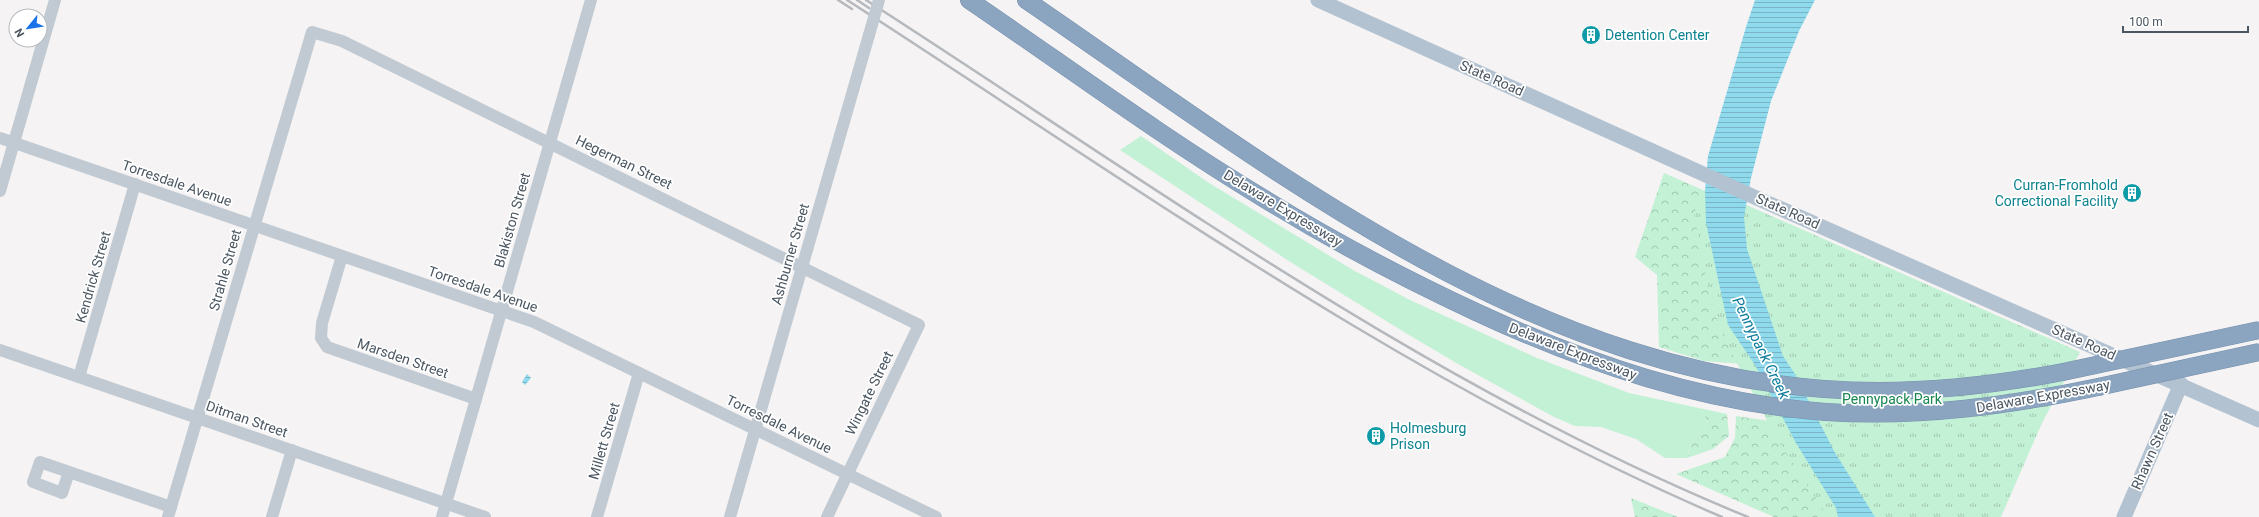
<svg xmlns="http://www.w3.org/2000/svg" width="2259" height="517" font-family="Roboto,sans-serif">
	<defs>
		<pattern id="forest-crowns" width="20" height="18" patternUnits="userSpaceOnUse"><rect width="20" height="18" fill="#c3f1d5"/><path d="M2 6a3 3 0 1 1 6 0M12 15a3 3 0 1 1 6 0" fill="none" stroke="#a0c6b0"/></pattern>
		<pattern id="park-tufts" width="24" height="20" patternUnits="userSpaceOnUse"><rect width="24" height="20" fill="#c3f1d5"/><path d="M3 7l-1-3M5 7V3M7 7l1-3M15 17l-1-3M17 17v-4M19 17l1-3" fill="none" stroke="#a0c6b0"/></pattern>
		<pattern id="water-rules" width="6" height="5" patternUnits="userSpaceOnUse"><rect width="6" height="5" fill="#90daee"/><path d="M0 2.5h6" fill="none" stroke="#78b4c4"/></pattern>
	</defs>
	<rect width="100%" height="100%" fill="#f5f3f3"/>
	<path fill="#c3f1d5" d="M 1141,136 L 1209,183 L 1353,270 L 1410,300 L 1537,358 L 1629,393 L 1699,408 L 1708,421 L 1691,443 L 1687,458 L 1665,458 L 1636,439 L 1601,427 L 1575,426 L 1554,417 L 1458,364 L 1409,335 L 1292,263 L 1120,150 Z"/>
	<g fill="url(#forest-crowns)">
		<path d="M 1664,173 L 1705,191 L 1755,365 L 1704,361 L 1659,347 L 1657,275 L 1635,257 Z"/>
		<path d="M 1699,408 L 1727,414 L 1729,436 L 1713,449 L 1687,458 L 1691,443 L 1708,421 Z"/>
		<path d="M 1736,416 L 1783,423 L 1838,517 L 1774,517 L 1676,474 L 1725,457 L 1735,438 Z"/>
		<path d="M 1631,498 L 1678,517 L 1635,517 Z"/>
	</g>
	<path fill="url(#park-tufts)" d="M 1706,187 L 2080,352 L 2042,423 L 2001,517 L 1828,517 L 1775,436 L 1724,338 L 1710,300 L 1694,213 Z"/>
	<g fill="url(#water-rules)">
		<path d="M 1755,0 L 1815,0 L 1799,31 L 1771,101 L 1751,178 L 1744,217 L 1747,249 L 1783,356 L 1795,374 L 1834,451 L 1875,517 L 1838,517 L 1836,508 L 1796,443 L 1755,365 L 1728,325 L 1706,223 L 1705,191 L 1708,156 L 1746,27 Z"/>
		<path d="M 527,374 L 531,378 L 525,385 L 522,382 Z"/>
	</g>
	<g fill="none" stroke-linecap="round" stroke-linejoin="round">
		<defs>
			<g id="highway">
				<path d="M 969,0 C 1066,66 1162,137 1263,198 C 1331,240 1403,278 1476,312 C 1588,364 1703,403 1826,412 C 1918,418 2008,406 2098,387"/>
				<path d="M 1026,0 C 1269,166 1519,366 1824,389 C 1904,395 1985,387 2063,372"/>
			</g>
		</defs>
		<use href="#highway" stroke="#7690ad" stroke-width="18"/>
		<g stroke="#c1cad2" stroke-width="12">
			<path d="M 0,138 L 534,322 L 936,517"/>
			<path d="M 0,191 L 55,0"/>
			<path d="M 342,256 L 322,323 L 321,338 L 327,347 L 476,399"/>
			<path d="M 0,350 L 485,517"/>
			<path d="M 79,377 L 135,184"/>
			<path d="M 69,472 L 62,493 L 33,482 L 40,462 L 171,507"/>
			<path d="M 168,517 L 312,32 L 342,41 L 919,325 L 827,517"/>
			<path d="M 272,517 L 292,450"/>
			<path d="M 442,517 L 591,0"/>
			<path d="M 597,517 L 639,373"/>
			<path d="M 730,517 L 869,35"/>
		</g>
		<g stroke="#b3c2d1" stroke-width="15">
			<path d="M 1318,0 L 1761,200 L 2259,420"/>
			<path d="M 2124,517 L 2181,384"/>
		</g>
		<use href="#highway" stroke="#8ba5c1" stroke-width="17"/>
		<g stroke="#b5b8bd" stroke-width="2.5">
			<path d="M 838,0 L 852,9"/>
			<path d="M 847,0 C 1132,184 1409,383 1722,517"/>
			<path d="M 857,0 L 869,8"/>
			<path d="M 866,0 C 1152,184 1431,388 1748,517"/>
		</g>
		<defs>
			<g id="highway-bridge">
				<path d="M 2063,372 L 2259,330"/>
				<path d="M 2098,387 L 2259,352"/>
			</g>
		</defs>
		<use href="#highway-bridge" stroke="#7690ad" stroke-width="18" stroke-linecap="butt"/>
		<path stroke="#c1cad2" stroke-width="12" d="M 869,35 L 879,0"/>
		<use href="#highway-bridge" stroke="#8ba5c1" stroke-width="17"/>
	</g>
	<defs>
		<symbol id="building-disc" viewBox="-11 -11 22 22"><circle r="9.5" fill="#0f9aa8" stroke="#fff"/><path d="M-4-6H4V6H1V3H-1V6H-4ZM-2.5-4.3h1.7v1.8h-1.7ZM.8-4.3h1.7v1.8H.8ZM-2.5-1h1.7V.8h-1.7ZM.8-1h1.7V.8H.8Z" fill="#fff"/></symbol>
	</defs>
	<g fill-rule="evenodd">
		<use href="#building-disc" x="1580" y="24" width="22" height="22"/>
		<use href="#building-disc" x="2121" y="182" width="22" height="22"/>
		<use href="#building-disc" x="1365" y="425" width="22" height="22"/>
	</g>
	<g text-anchor="middle" stroke-width="3.5" stroke-linejoin="round" paint-order="stroke">
		<g font-size="14" fill="#0d838f" stroke="#fff" text-anchor="start">
			<text x="1605" y="40">Detention Center</text>
			<text x="2118" y="190" text-anchor="end">Curran-Fromhold<tspan x="2118" dy="16">Correctional Facility</tspan></text>
			<text x="1390" y="433">Holmesburg<tspan x="1390" dy="16">Prison</tspan></text>
		</g>
		<g font-size="14" fill="#4a5661" stroke="#fff">
			<text transform="translate(1492 78) rotate(24)" y="5">State Road</text>
			<text transform="translate(624 162) rotate(26)" y="5">Hegerman Street</text>
			<text transform="translate(177 183) rotate(19)" y="5">Torresdale Avenue</text>
			<text transform="translate(1283 208) rotate(31)" y="5">Delaware Expressway</text>
			<text transform="translate(1788 211) rotate(24)" y="5">State Road</text>
			<text transform="translate(512 220) rotate(-74)" y="5">Blakiston Street</text>
			<text transform="translate(790 254) rotate(-74)" y="5">Ashburner Street</text>
			<text transform="translate(225 270) rotate(-74)" y="5">Strahle Street</text>
			<text transform="translate(93 277) rotate(-74)" y="5">Kendrick Street</text>
			<text transform="translate(483 289) rotate(19)" y="5">Torresdale Avenue</text>
			<text transform="translate(2084 342) rotate(24)" y="5">State Road</text>
			<text transform="translate(1573 351) rotate(21)" y="5">Delaware Expressway</text>
			<text transform="translate(403 358) rotate(19)" y="5">Marsden Street</text>
			<text transform="translate(869 393) rotate(-64)" y="5">Wingate Street</text>
			<text transform="translate(2043 396) rotate(-10)" y="5">Delaware Expressway</text>
			<text transform="translate(247 419) rotate(19)" y="5">Ditman Street</text>
			<text transform="translate(779 424) rotate(26)" y="5">Torresdale Avenue</text>
			<text transform="translate(604 441) rotate(-74)" y="5">Millett Street</text>
			<text transform="translate(2152 451) rotate(-66)" y="5">Rhawn Street</text>
		</g>
		<g font-size="14" fill="#17864f" stroke="#fff">
			<text x="1892" y="404">Pennypack Park</text>
		</g>
		<g font-size="15" font-style="italic" fill="#0c7c9b" stroke="#fff">
			<text transform="translate(1761 348) rotate(64)" y="5">Pennypack Creek</text>
		</g>
	</g>
	<g transform="translate(28 28) rotate(240)"><circle r="19" fill="#ffffff" stroke="#b7bbc0"/>
	<path d="M0-3L7 15L0 10L-7 15Z" fill="#1a73e8"/>
	<text y="-6" font-size="11" font-weight="bold" text-anchor="middle" fill="#4a5661">N</text>
	</g>
	<path d="M2123 26v6h125v-6" fill="none" stroke="#4a5661" stroke-width="2"/>
	<text x="2129" y="26" font-size="12" fill="#4a5661" stroke="#ffffff" stroke-width="3" paint-order="stroke">100 m</text>
</svg>
